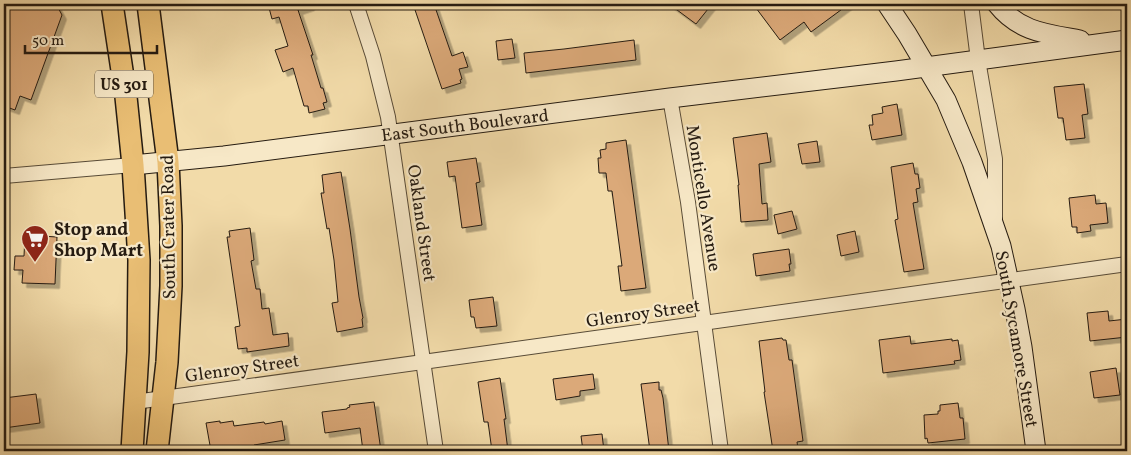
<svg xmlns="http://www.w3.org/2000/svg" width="1131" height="455" font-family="Vollkorn,serif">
	<defs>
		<filter id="shadow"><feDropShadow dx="4.5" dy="4.5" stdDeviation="0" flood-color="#0004"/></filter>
	</defs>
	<rect width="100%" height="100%" fill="#f2dba9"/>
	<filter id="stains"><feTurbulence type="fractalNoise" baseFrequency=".004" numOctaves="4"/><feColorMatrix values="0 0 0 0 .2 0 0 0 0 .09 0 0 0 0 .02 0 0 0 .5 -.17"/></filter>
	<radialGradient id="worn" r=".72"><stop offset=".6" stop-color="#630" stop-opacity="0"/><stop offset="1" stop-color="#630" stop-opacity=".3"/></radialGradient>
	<g fill="#dba979" stroke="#251b11" filter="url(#shadow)">
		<path d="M 4,4 L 56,4 L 62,15 L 31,100 L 20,96 L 15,110 L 4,106 Z"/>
		<path d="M 268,4 L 310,4 L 310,6 L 298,10 L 313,55 L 311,55 L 321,88 L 323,88 L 327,102 L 323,103 L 325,109 L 309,113 L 308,106 L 304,106 L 293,68 L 283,72 L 275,50 L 288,46 L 279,17 L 272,19 Z"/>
		<path d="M 413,4 L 434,4 L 452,56 L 463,52 L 468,67 L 459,69 L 462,79 L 460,80 L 461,83 L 442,89 Z"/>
		<path d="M 669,4 L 712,4 L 696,24 Z"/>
		<path d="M 753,4 L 849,4 L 811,32 L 804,22 L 780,40 Z"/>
		<path d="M 512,39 L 515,58 L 498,60 L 496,41 Z"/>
		<path d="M 634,40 L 636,60 L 526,73 L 524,53 L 564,49 Z"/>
		<path d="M 1084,84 L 1088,114 L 1082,115 L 1085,138 L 1066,140 L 1063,118 L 1058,118 L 1054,87 Z"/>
		<path d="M 897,104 L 902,135 L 872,140 L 869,125 L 873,125 L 872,115 L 883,113 L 882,107 Z"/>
		<path d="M 767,133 L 771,162 L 759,164 L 762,204 L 767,203 L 768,220 L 741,222 L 738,185 L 739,185 L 733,138 Z"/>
		<path d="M 626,140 L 646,288 L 621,291 L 618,266 L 622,266 L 612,191 L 608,191 L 606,173 L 599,173 L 598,158 L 601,158 L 600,150 L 606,149 L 606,143 Z"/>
		<path d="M 817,141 L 820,162 L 802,164 L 798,144 Z"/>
		<path d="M 476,158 L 480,182 L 476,183 L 482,225 L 462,228 L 455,176 L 449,177 L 447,162 Z"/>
		<path d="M 913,163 L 915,174 L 918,174 L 920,188 L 916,189 L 918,202 L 913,203 L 924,269 L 904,272 L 895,220 L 898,219 L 891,167 Z"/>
		<path d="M 341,172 L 350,229 L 359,297 L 363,318 L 362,319 L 363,327 L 337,332 L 332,303 L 338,302 L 334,260 L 329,228 L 327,229 L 321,193 L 324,193 L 322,175 Z"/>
		<path d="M 1095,195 L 1096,204 L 1106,203 L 1108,223 L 1090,225 L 1091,231 L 1077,233 L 1077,227 L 1072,227 L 1069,198 Z"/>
		<path d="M 792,211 L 797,229 L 778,234 L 774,215 Z"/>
		<path d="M 250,228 L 254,260 L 251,261 L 256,289 L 260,289 L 262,309 L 269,308 L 273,335 L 288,333 L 289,346 L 247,352 L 247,348 L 238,349 L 235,327 L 240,326 L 227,237 L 230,237 L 229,231 Z"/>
		<path d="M 855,231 L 859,252 L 841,256 L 837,235 Z"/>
		<path d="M 25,235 L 57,237 L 55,284 L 22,283 L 23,270 L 14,270 L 15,256 L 24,256 Z"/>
		<path d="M 789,249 L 791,264 L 789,264 L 790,271 L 756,276 L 753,254 Z"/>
		<path d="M 493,297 L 497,326 L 476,328 L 474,317 L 471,317 L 469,300 Z"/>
		<path d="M 1108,311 L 1109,321 L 1127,319 L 1127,337 L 1090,341 L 1087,313 Z"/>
		<path d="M 910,336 L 911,344 L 952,339 L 952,341 L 958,340 L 961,360 L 954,361 L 955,364 L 883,373 L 879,340 Z"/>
		<path d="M 782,338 L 783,340 L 786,340 L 789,360 L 792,360 L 803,441 L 797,442 L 798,449 L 785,451 L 773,451 L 764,392 L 765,392 L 759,341 Z"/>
		<path d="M 1116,368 L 1120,395 L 1094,398 L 1090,372 Z"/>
		<path d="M 593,374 L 595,389 L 580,391 L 580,396 L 556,400 L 553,379 Z"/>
		<path d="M 500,378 L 506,419 L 504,419 L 508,451 L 492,451 L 488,422 L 484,422 L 478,382 Z"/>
		<path d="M 659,382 L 659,390 L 661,390 L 663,398 L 669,451 L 650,451 L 641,384 Z"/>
		<path d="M 36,394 L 40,423 L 4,428 L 4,398 Z"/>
		<path d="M 374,402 L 381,451 L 363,451 L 360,428 L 325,433 L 322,412 L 347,409 L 347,408 L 350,407 L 349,405 Z"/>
		<path d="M 958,403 L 960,418 L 963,418 L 965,439 L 928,443 L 927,438 L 925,439 L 924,415 L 938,414 L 938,411 L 940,411 L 940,405 Z"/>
		<path d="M 220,421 L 220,423 L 233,421 L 234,426 L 264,422 L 265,424 L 282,421 L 285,440 L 254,445 L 255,451 L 211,451 L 206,423 Z"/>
		<path d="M 602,434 L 604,451 L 583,451 L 581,436 Z"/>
	</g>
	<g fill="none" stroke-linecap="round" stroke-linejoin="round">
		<defs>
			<g id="street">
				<path d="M 356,4 L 373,56 L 388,117 L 436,451"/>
				<path d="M 971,4 L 978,60 L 995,159 L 995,219"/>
				<path d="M 670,98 L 688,202 L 721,451"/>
				<path d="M 4,176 L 133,165"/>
				<path d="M 135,402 L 1127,264"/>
			</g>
			<g id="secondary">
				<path d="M 887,4 L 907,34 L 946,100 L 972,162 L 1001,246 L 1015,309 L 1022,347 L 1036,451"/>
				<path d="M 997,4 C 1019,32 1047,34 1080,40"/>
				<path d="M 133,165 L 224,156 L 670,98 L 896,71 L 1127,40"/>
			</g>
			<g id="primary">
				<path d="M 112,4 L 126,97 L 133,165 L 139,260 L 138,352 L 132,451"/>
				<path d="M 148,4 L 168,162 L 171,226 L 171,286 L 167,362 L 157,451"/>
			</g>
		</defs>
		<use href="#street" stroke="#584b37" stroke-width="16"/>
		<use href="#secondary" stroke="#251b11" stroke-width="21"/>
		<use href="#primary" stroke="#251b11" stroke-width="24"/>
		<use href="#street" stroke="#f7e8c7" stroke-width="14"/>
		<use href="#secondary" stroke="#f7e8c7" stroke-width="19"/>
		<use href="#primary" stroke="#e9be74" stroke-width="21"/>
	</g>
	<defs>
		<symbol id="supermarket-pin" viewBox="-11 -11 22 30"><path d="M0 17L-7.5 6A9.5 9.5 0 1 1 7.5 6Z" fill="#8f2418" stroke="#f7e8c7"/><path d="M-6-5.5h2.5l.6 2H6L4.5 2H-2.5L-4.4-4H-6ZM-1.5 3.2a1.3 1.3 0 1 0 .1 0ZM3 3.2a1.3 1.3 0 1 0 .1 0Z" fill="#fff"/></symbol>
	</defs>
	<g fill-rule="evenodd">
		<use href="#supermarket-pin" x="19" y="223" width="32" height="43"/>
	</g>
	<g text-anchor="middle" stroke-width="4.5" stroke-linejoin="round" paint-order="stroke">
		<rect fill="#f7e8c7" stroke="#645848" stroke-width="1" x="95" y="70.5" width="58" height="27" rx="4"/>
		<g font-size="16" font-weight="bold" fill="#251b11">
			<text x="124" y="90">US 301</text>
		</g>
		<g font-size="18" fill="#251b11" stroke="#f7e8c7">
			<text transform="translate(465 125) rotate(-7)" y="6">East South Boulevard</text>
			<text transform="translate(704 198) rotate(81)" y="6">Monticello Avenue</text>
			<text transform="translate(422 223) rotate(82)" y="6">Oakland Street</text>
			<text transform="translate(168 227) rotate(-91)" y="6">South Crater Road</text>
			<text transform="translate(643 313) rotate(-8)" y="6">Glenroy Street</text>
			<text transform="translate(1017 339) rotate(80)" y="6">South Sycamore Street</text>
			<text transform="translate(242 368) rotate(-8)" y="6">Glenroy Street</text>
		</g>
		<g font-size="18" font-weight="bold" fill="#251b11" stroke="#f7e8c7" text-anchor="start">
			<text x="54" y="235">Stop and<tspan x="54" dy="21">Shop Mart</tspan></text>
		</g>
	</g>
	<rect width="1131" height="455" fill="none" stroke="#f2dba9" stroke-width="20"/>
	<rect x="5" y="5" width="1121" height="445" fill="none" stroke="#251b11" stroke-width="2.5"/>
	<rect x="10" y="10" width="1111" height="435" fill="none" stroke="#251b11"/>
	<path d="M25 45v8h132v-8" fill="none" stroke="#251b11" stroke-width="2.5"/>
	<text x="32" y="45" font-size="15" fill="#251b11" stroke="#f7e8c7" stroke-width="4" paint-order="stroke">50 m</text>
	<rect width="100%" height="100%" filter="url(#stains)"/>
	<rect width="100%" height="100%" fill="url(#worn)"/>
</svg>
